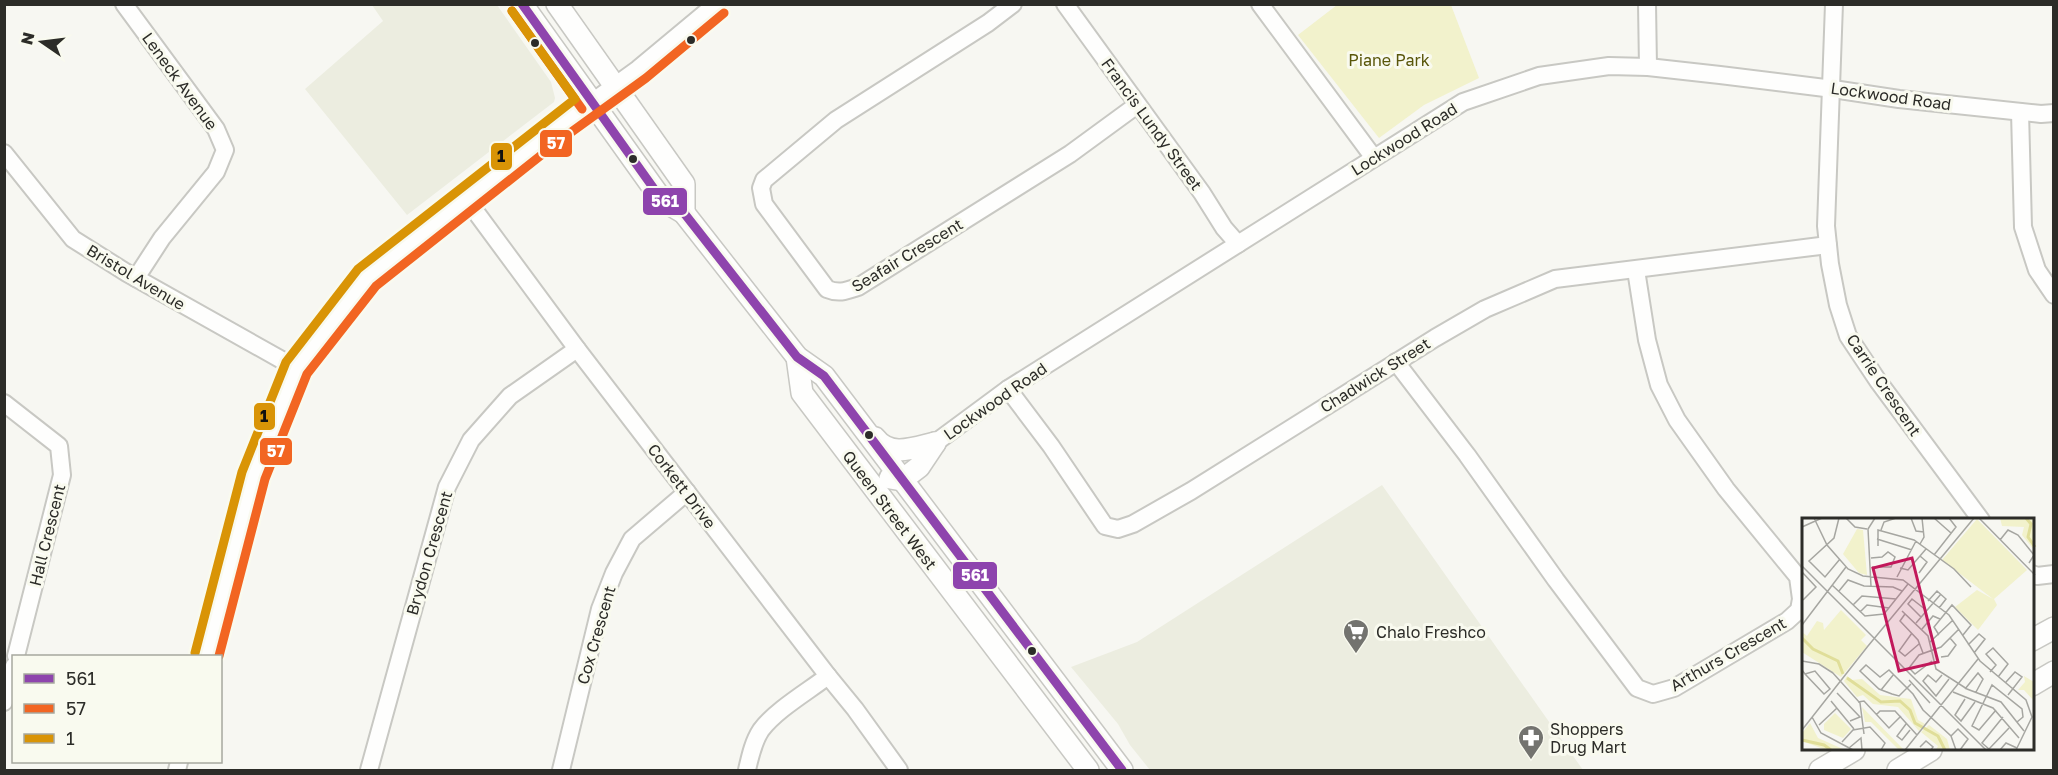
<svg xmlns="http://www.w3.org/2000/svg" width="2058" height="775" font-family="'Golos Text',sans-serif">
	<rect width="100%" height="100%" fill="#f7f7f2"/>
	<g fill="#ecede0">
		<path d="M 497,5 L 551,82 L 555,98 L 554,102 L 407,215 L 305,89 L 383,21 L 372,5 Z"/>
		<path d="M 1382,485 L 1583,770 L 1150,770 L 1130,745 L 1118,724 L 1071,667 L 1137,642 Z"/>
	</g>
	<path fill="#f2f2cc" d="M 1337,5 L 1451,5 L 1479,78 L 1424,105 L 1379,138 L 1298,35 Z"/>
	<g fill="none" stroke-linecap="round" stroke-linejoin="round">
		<defs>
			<g id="minor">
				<path d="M 124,4 L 216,129 L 225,150 L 216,172 L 162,238 L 136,278"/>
				<path d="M 1013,4 L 988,23 L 836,120 L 764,180 L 761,188 L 764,204 L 827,289 C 839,294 846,291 858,287 L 1070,154 L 1137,105"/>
				<path d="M 1065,4 L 1202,193 L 1224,228 L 1238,244"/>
				<path d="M 1260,4 L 1374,158"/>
				<path d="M 1647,4 L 1648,67"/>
				<path d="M 1834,4 L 1826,226 L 1830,264 L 1838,305 L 1848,336 L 1878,381 L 1981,520"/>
				<path d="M 2020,112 L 2023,227 L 2037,270 L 2054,295"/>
				<path d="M 4,153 L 73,239 L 127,273 L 296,368"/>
				<path d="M 467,200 L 577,349 L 828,676 L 855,709 L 899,770"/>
				<path d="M 1396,362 L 1467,455 L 1556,580 L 1637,688 L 1653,694 L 1674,688 L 1787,621 L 1799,610 L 1801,599 L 1798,577 L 1726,489 L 1677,420 L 1659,385 L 1647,340 L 1636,270"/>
				<path d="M 1008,389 L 1051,446 L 1105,526 L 1118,529 L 1133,524 L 1191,491 L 1435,338 L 1485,309 L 1555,279 L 1828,245"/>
				<path d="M 4,403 L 59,446 L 62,475 L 16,656"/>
				<path d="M 935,443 L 1008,389 L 1463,102 L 1539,76 L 1609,66 L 1648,67 L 1720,75 L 1833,89 L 1899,99 L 2041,114 L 2054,113"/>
				<path d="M 2032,574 L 2037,576 L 2054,574"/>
				<path d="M 207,656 L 254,475 L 296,368 L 367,277 L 552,131 L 638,69 L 716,4"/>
				<path d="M 4,702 L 14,666"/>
				<path d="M 177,770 L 179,762"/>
				<path d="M 369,770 L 447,487 L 471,440 L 510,396 L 577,349"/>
				<path d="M 561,770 L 600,609 L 614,573 L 632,539 L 687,492"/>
				<path d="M 747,770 C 750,757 753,742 761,730 C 776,710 807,692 828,676"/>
			</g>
			<g id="major">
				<path d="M 522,4 L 662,200 L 684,213 L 797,357 L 824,376 L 1122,770"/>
				<path d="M 557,4 L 684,184 L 684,213"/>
				<path d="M 797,357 L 802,393 L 1088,770"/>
				<path d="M 875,438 C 890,458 914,448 935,443"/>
				<path d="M 890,478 L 902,480 L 919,467 L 935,443"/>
				<path d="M 2032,640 L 2054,628"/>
				<path d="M 2032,685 L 2054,672"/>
				<path d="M 1820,770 L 1854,750"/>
				<path d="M 1898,770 L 1931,750"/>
			</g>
		</defs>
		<use href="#minor" stroke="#c8c8c3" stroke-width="20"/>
		<use href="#major" stroke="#c8c8c3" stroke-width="24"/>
		<use href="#minor" stroke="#fefefd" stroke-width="16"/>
		<use href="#major" stroke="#fefefd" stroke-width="21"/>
		<defs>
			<path id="bus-1" d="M 522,4 L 662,200 L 684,213 L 797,357 L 824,376 L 1122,770"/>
			<g id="bus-2">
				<path d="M 512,11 L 582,109"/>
				<path d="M 219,656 L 265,479 L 307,374 L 376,286 L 559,141 L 646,78 L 724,13"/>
			</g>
			<path id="bus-3" d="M 195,653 L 242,472 L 286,362 L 358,269 L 575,99 L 512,11"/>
		</defs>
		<use href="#bus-1" stroke="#f9faef" stroke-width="14"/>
		<use href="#bus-2" stroke="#f9faef" stroke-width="14"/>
		<use href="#bus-3" stroke="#f9faef" stroke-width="14"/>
		<use href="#bus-1" stroke="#8e44ad" stroke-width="9"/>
		<use href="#bus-2" stroke="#f26522" stroke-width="9"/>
		<use href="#bus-3" stroke="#d99406" stroke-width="9"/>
	</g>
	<defs>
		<symbol id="supermarket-pin" viewBox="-11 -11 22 30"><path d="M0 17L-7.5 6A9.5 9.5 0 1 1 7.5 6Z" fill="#73736f" stroke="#f9faef"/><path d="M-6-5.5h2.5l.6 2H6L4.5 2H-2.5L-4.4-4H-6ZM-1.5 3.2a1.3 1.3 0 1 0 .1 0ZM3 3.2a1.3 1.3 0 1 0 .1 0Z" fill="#fff"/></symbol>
		<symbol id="pharmacy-pin" viewBox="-11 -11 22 30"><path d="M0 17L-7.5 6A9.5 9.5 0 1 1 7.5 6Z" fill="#73736f" stroke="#f9faef"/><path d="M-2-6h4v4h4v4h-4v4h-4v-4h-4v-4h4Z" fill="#fff"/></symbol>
	</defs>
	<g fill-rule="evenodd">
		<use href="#supermarket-pin" x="1341" y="617" width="30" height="40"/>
		<use href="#pharmacy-pin" x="1516" y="723" width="30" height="40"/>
	</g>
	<g fill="#2c2c28" stroke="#f9faef" stroke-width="2">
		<circle cx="691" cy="40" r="5"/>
		<circle cx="535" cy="43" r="5"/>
		<circle cx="633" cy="159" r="5"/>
		<circle cx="869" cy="435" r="5"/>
		<circle cx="1032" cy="651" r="5"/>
	</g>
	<g text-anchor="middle" stroke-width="6" stroke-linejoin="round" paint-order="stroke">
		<g font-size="16" fill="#59560a" stroke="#f9faef">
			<text x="1389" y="66">Piane Park</text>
		</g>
		<g font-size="16" fill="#2c2c28" stroke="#f9faef">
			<text transform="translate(180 81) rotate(54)" y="6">Leneck Avenue</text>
			<text transform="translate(1891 96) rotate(8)" y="6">Lockwood Road</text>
			<text transform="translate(1152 124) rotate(54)" y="6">Francis Lundy Street</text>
			<text transform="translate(1404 139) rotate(-32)" y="6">Lockwood Road</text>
			<text transform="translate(907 255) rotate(-31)" y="6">Seafair Crescent</text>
			<text transform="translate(136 277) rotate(31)" y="6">Bristol Avenue</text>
			<text transform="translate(1375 375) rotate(-32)" y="6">Chadwick Street</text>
			<text transform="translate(1884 385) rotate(56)" y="6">Carrie Crescent</text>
			<text transform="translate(995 401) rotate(-35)" y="6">Lockwood Road</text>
			<text transform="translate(682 486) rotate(53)" y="6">Corkett Drive</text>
			<text transform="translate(890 510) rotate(53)" y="6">Queen Street West</text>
			<text transform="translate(47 535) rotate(-76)" y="6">Hall Crescent</text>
			<text transform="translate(429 553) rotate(-74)" y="6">Brydon Crescent</text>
			<text transform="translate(596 635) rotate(-74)" y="6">Cox Crescent</text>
			<text transform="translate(1728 654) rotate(-30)" y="6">Arthurs Crescent</text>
		</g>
		<g font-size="16" fill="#2c2c28" stroke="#f9faef" text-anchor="start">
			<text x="1376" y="638">Chalo Freshco</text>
			<text x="1550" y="735">Shoppers<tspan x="1550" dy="18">Drug Mart</tspan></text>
		</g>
	</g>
	<g transform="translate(1802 518)">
		<rect width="232" height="232" fill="#f7f7f2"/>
		<path d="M 198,0 L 232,0 L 232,32 L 220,17 L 222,9 L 200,8 ZM 175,1 L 225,52 L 192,81 L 195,87 L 176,112 L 153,89 L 175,72 L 191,81 L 140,42 ZM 55,11 L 61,12 L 65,57 L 57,55 L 41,36 ZM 39,92 L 64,117 L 59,122 L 65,128 L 39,159 L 0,134 L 0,114 L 5,118 L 15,103 L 21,105 L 22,112 ZM 45,158 L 50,162 L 60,161 L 78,177 L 109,181 L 116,202 L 123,206 L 117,213 L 96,189 L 71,186 L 61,177 L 55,179 L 42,163 ZM 222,158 L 232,164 L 232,183 L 222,172 L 216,172 L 223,164 ZM 60,189 L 102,232 L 97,232 L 69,204 L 63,204 ZM 33,195 L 49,211 L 41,220 L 22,212 L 22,206 ZM 8,205 L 16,220 L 43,232 L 24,232 L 0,223 L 0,215 ZM 127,207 L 145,221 L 148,232 L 134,232 L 136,228 L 119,214 Z" fill="#f2f2cc"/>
		<path fill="none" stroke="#e0de99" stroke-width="3" d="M 224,0 L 229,6 L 226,19 L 233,29M 0,120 L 11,131 L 36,143 L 41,156M 45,160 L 79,184 L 98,183 L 108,192 L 113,205 L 136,218 L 143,232M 0,222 L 22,227 L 29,232"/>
		<path fill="none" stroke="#a6a6a1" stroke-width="1.5" d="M 12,0 L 25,27 L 46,51 L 61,58 L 101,62 L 147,97 L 178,143 L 224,182 L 230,199 L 214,232M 37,0 L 32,20 L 7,43 L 23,59 L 38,41M 44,0 L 53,9 L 65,11M 109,0 L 114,13 L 122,14M 132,0 L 149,15M 177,0 L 233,57M 0,9 L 20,0M 79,12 L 82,4 L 94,0M 75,21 L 110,32M 198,22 L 206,12 L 216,17 L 232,37 L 227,45M 118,26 L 122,19 L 120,0M 76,28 L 76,12 L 112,22 L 152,51 L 169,69M 132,37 L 154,9 L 147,0M 69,40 L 80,39 L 86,34 L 93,39 L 89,49 L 70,49M 0,48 L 184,232M 98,50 L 106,52 L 124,31M 0,54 L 14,69 L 1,82M 117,55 L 125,44 L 118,38M 95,59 L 114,23M 30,67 L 63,98 L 82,96 L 106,66M 69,68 L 66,11 L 73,0M 37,73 L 46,62 L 62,68 L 91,69 L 100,73M 126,83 L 135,73 L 144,81 L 137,90M 51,87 L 60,78 L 94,81M 100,93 L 126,118 L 134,151 L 165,171 L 199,184 L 222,213M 58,94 L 65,87 L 87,90M 103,96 L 98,103 L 116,122 L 121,135M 119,99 L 106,86 L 110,81 L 124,92M 114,105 L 139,76M 0,107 L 44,49M 120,111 L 131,98 L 138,101M 110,115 L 97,133 L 103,138 L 117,126M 137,117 L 132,109 L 150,87 L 169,107 L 161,117M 128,124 L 151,102M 166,127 L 177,116 L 183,121 L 172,135M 66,128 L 172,0M 139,139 L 146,138 L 154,127 L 148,120M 0,143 L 17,146 L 31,155M 130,143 L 113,156 L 107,150 L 117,137 L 139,129 L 157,111M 0,152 L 3,156 L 22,176 L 28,171 L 13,153 L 3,156M 30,154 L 58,185 L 62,216M 188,154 L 194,147 L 184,136 L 191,130 L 206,146 L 196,159M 140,157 L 134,164 L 126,157 L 121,163 L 134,178 L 147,161M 107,162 L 128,185M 204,164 L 213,154 L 220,159 L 206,177M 109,166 L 97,178 L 90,176 L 77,171 L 58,153 L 64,147 L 78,159 L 87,152 L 111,176 L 121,192 L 149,218 L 154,232M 163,171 L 176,155 L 181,161 L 174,174M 79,172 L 92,156M 151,174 L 191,190 L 217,220M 35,175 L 58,199 L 48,203M 163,181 L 153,197 L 159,203 L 173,184M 29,183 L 52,211M 56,184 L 62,183 L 87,210 L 99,198M 194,192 L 177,212 L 170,208 L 190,167 L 220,191 L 221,199 L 215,204M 74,197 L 78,193 L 93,193 L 115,217M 10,199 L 19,215 L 51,232M 201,199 L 180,225 L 187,231 L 207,210M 104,206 L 95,218 L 100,222 L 108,212M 17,207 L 35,190M 0,212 L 66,128M 149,218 L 156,211 L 166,221 L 158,232M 40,224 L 51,212 L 68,209 L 83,225 L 79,232M 118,229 L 124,223 L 131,229 L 129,232M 47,230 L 59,220 L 60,232M 103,232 L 176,141M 198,232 L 204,225 L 215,230"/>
		<path fill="#c2185b" fill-opacity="0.15" stroke="#c2185b" stroke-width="3" d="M 110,40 L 136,144 L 97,153 L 71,50 Z"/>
		<rect width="232" height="232" fill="none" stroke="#2c2c28" stroke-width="3"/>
	</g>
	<g stroke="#f9faef" stroke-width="2">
		<rect x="539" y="129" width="34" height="29" rx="6" fill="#f26522"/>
		<rect x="490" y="142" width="23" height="29" rx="6" fill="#d99406"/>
		<rect x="642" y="187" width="46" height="29" rx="6" fill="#8e44ad"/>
		<rect x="253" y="402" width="23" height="29" rx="6" fill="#d99406"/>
		<rect x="259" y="437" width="34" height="29" rx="6" fill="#f26522"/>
		<rect x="952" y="561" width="46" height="29" rx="6" fill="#8e44ad"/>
	</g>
	<g font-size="16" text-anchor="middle" font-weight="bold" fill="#fff">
		<text x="556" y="149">57</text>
		<text x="665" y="207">561</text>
		<text x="276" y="457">57</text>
		<text x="975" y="581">561</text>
	</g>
	<g font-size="16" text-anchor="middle" font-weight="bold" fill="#111">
		<text x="501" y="162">1</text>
		<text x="264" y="422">1</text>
	</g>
	<rect width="2058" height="775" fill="none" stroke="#2c2c28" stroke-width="12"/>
	<rect x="12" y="655" width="210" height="108" fill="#f9faef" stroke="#a7a89f" stroke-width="1.5"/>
	<rect x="24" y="674" width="30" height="9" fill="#8e44ad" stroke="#a7a89f" stroke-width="1.5"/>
	<text x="66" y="685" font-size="18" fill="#2c2c28">561</text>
	<rect x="24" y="704" width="30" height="9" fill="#f26522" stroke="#a7a89f" stroke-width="1.5"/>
	<text x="66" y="715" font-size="18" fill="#2c2c28">57</text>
	<rect x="24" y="734" width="30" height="9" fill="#d99406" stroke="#a7a89f" stroke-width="1.5"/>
	<text x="66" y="745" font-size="18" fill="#2c2c28">1</text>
	<g transform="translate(42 42) rotate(284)" stroke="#f9faef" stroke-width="4.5" paint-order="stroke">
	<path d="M0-4.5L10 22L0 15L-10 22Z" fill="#2c2c28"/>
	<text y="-9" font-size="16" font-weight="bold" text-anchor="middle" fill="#2c2c28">N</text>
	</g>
</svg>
